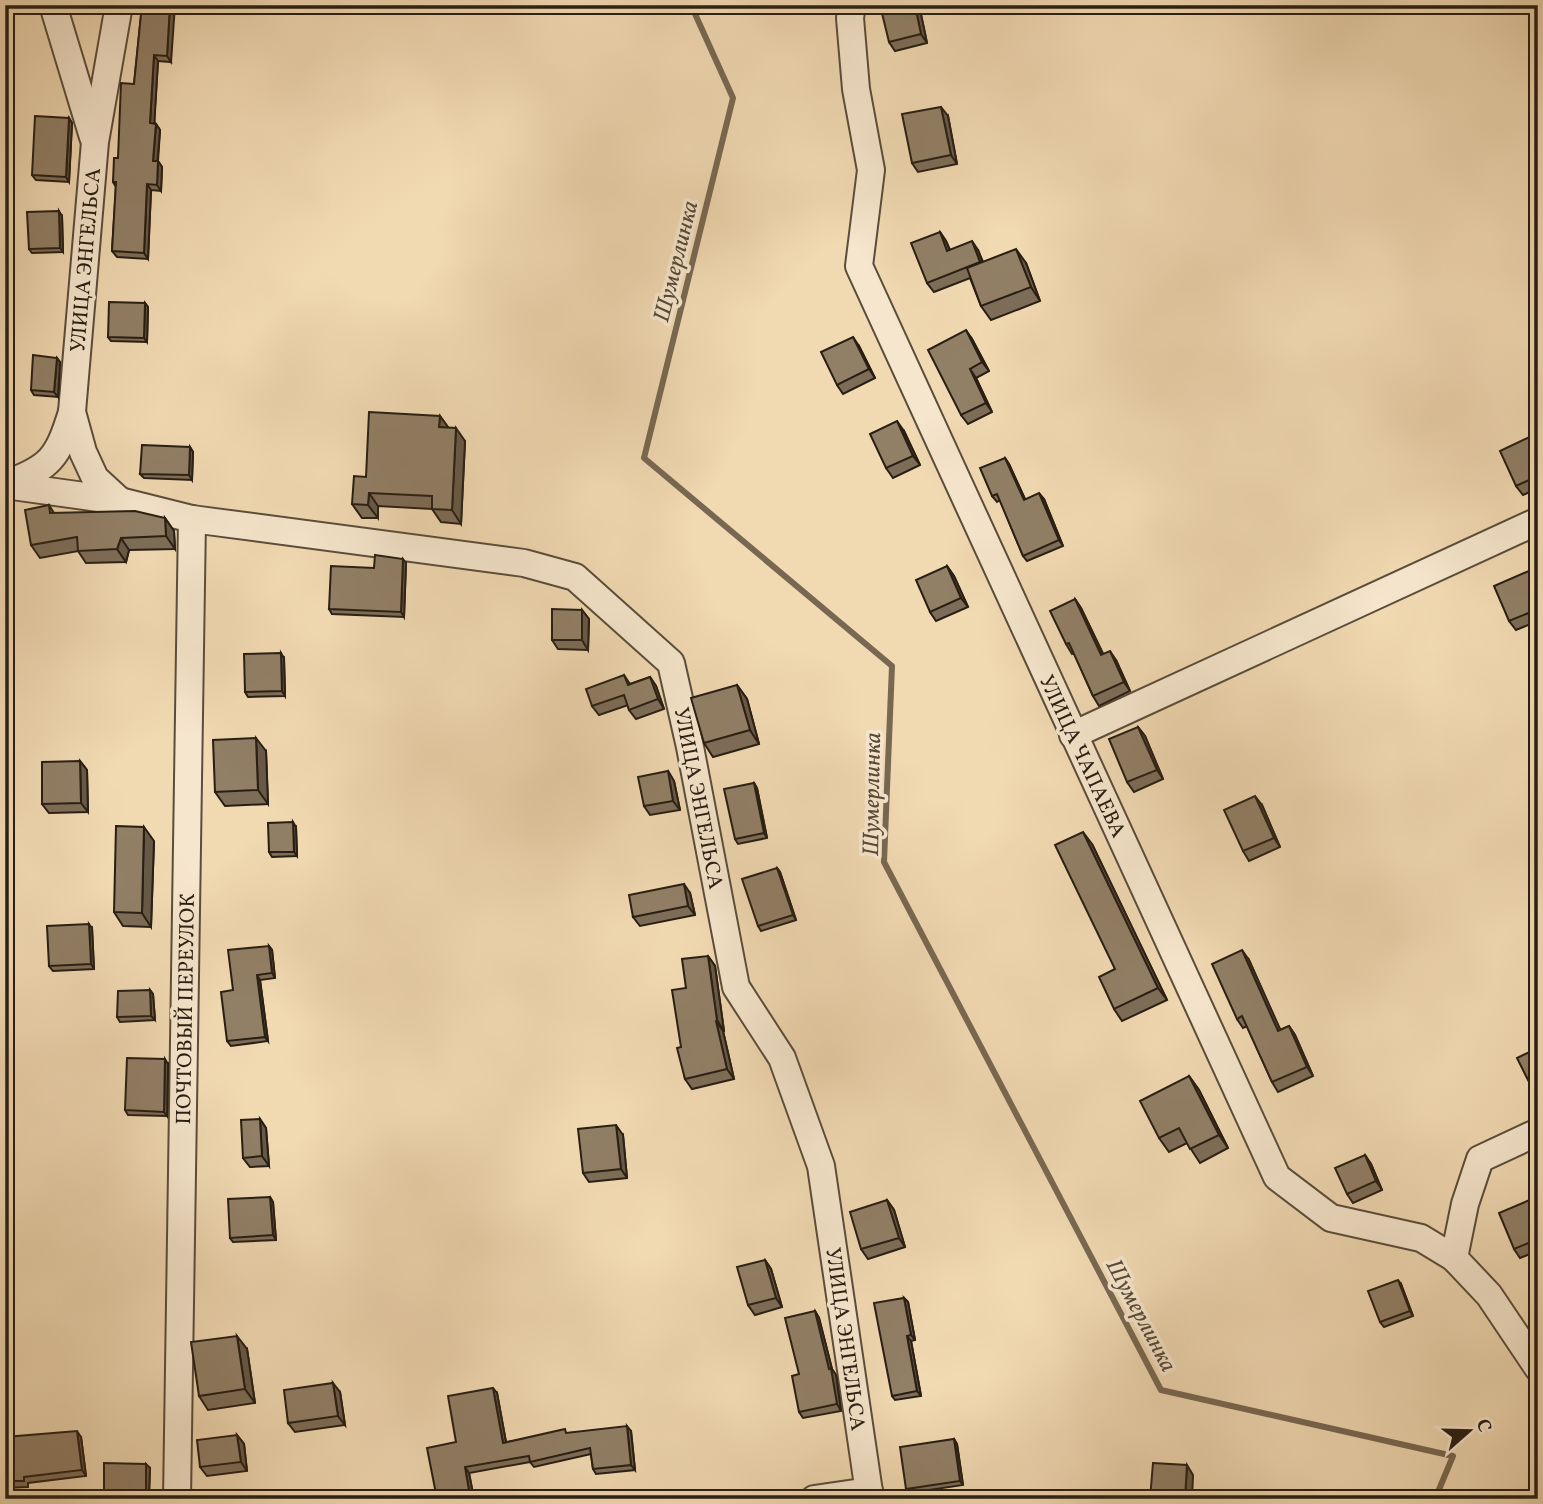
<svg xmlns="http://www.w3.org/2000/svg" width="1543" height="1504" font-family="Vollkorn,serif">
	<rect width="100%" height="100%" fill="#f1d9b2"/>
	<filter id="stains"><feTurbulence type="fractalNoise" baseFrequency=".00286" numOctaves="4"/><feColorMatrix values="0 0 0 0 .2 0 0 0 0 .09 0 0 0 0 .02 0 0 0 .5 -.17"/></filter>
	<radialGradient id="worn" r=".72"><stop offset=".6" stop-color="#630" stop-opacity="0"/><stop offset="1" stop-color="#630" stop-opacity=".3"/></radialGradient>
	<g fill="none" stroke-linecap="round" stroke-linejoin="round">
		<path stroke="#786852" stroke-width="6" d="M 691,5 L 733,98 L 644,458 L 892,666 L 884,862 L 1161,1390 L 1453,1456 L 1435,1499"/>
		<defs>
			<g id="minor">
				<path d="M 53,5 L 93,137"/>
				<path d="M 119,5 L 95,142 L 72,412 L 83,452 L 95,478 L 120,501"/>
				<path d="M 852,5 L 850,18 L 856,89 L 871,170 L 859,266 L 1277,1177 L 1331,1218 L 1421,1238 L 1454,1258 L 1489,1295 L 1538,1368"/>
				<path d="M 5,484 C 51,468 58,457 72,412"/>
				<path d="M 5,485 L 120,501 L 192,519 L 524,563 L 575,577 L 671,663 L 690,747 L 736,987 L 782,1058 L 821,1166 L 870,1499"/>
				<path d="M 1073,735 L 1538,521"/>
				<path d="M 1454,1258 L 1465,1204 L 1480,1159 L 1538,1132"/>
				<path d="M 177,1499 L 192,519"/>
				<path d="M 814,1499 L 869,1491"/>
			</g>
		</defs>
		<use href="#minor" stroke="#5a4d3b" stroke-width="30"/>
		<use href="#minor" stroke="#f6e6cd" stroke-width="26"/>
	</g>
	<g fill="#7d6d58" stroke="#281e13" stroke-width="2">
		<path d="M 142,5 L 171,62 L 158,61 L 154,124 L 156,124 L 160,130 L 158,161 L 162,167 L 161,191 L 151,190 L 148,259 L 117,257 L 112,251 L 116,187 L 113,182 L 134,84 Z"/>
		<path d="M 919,5 L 927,43 L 895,51 L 889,42 Z"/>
		<path d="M 948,116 L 957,164 L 918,172 L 912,163 Z"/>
		<path d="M 69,118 L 72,123 L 69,182 L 36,180 L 32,175 Z"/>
		<path d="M 62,216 L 63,252 L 32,253 L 29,249 Z"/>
		<path d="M 940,232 L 946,241 L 950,250 L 978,250 L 983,262 L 1026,263 L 1040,301 L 991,320 L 981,306 L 970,278 L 934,292 L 927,283 Z"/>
		<path d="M 145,303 L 148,307 L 147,342 L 111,341 L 108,337 Z"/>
		<path d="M 972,339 L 989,371 L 976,378 L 992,412 L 968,424 L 961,415 Z"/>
		<path d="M 859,346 L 875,378 L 843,394 L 837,385 Z"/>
		<path d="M 57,358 L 60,362 L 58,397 L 34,395 L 31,390 Z"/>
		<path d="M 440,416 L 448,427 L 465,441 L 461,524 L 441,522 L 432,509 L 378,506 L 378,518 L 362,518 L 352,504 L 366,477 Z"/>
		<path d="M 904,431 L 920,465 L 893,478 L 886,468 Z"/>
		<path d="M 1538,433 L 1538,488 L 1523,495 L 1516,486 Z"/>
		<path d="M 190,447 L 193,452 L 192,480 L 144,478 L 140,474 Z"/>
		<path d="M 1005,458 L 1009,464 L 1025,499 L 1044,499 L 1063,546 L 1027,561 L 1023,556 L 1000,500 L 997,502 L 992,496 Z"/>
		<path d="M 49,505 L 54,513 L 165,518 L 174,531 L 175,549 L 129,550 L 126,562 L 86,563 L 78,551 L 40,558 L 31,545 Z"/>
		<path d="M 406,563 L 404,617 L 332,614 L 329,609 L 374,568 Z"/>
		<path d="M 947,566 L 954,576 L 968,607 L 936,621 L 930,612 Z"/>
		<path d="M 1538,567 L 1538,621 L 1516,630 L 1509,621 Z"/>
		<path d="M 1075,599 L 1081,608 L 1103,654 L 1116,660 L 1130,691 L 1099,706 L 1093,696 L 1074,653 L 1072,654 L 1066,644 Z"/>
		<path d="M 582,610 L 589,619 L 588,650 L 558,649 L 552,640 Z"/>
		<path d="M 284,658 L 285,696 L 248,697 L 245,692 Z"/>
		<path d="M 624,675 L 630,684 L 650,677 L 656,686 L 664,709 L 636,719 L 629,710 L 628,705 L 599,715 L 592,706 Z"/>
		<path d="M 737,685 L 747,699 L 759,744 L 713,757 L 704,743 Z"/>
		<path d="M 1138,727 L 1145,736 L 1163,779 L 1134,792 L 1127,782 Z"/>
		<path d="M 266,751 L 268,804 L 225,806 L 215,792 Z"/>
		<path d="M 80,761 L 87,770 L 88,812 L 49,813 L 42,804 Z"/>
		<path d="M 668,771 L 674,781 L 680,810 L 650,815 L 644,806 Z"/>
		<path d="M 754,783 L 757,788 L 767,838 L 738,844 L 735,839 Z"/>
		<path d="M 1262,805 L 1280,847 L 1249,861 L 1243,851 Z"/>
		<path d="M 296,827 L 297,856 L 272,857 L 269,852 Z"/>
		<path d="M 154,841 L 151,927 L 123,926 L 114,912 Z"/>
		<path d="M 1092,844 L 1167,1000 L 1122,1021 L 1114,1009 L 1115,969 Z"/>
		<path d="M 777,868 L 780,872 L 796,920 L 761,931 L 758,926 Z"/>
		<path d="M 690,893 L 695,915 L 640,926 L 633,917 Z"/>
		<path d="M 92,928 L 94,969 L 53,971 L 49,966 Z"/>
		<path d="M 269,946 L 272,950 L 275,978 L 260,980 L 268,1041 L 231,1046 L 227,1041 L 233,990 Z"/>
		<path d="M 708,956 L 715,966 L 724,1031 L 723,1031 L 734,1079 L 692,1089 L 685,1079 L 681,1047 L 686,988 Z"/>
		<path d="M 1249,960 L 1280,1030 L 1289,1026 L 1295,1035 L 1313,1076 L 1278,1092 L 1272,1082 L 1247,1026 L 1243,1028 L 1237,1019 Z"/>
		<path d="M 150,990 L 153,994 L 155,1020 L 120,1022 L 117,1017 Z"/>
		<path d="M 1538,1048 L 1538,1096 L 1530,1084 Z"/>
		<path d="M 168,1064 L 167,1116 L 128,1115 L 125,1110 Z"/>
		<path d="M 1189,1076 L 1199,1090 L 1228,1148 L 1200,1163 L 1187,1143 L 1169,1152 L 1159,1138 Z"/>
		<path d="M 260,1119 L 266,1128 L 269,1166 L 250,1167 L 243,1158 Z"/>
		<path d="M 623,1135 L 627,1178 L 589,1182 L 583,1173 Z"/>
		<path d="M 1365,1155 L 1371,1164 L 1382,1190 L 1353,1203 L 1347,1194 Z"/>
		<path d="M 270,1197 L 273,1202 L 276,1240 L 233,1242 L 230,1238 Z"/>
		<path d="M 887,1200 L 894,1210 L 905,1247 L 868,1259 L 861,1249 Z"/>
		<path d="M 1538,1208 L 1538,1251 L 1520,1258 L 1514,1249 Z"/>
		<path d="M 765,1260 L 771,1269 L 782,1307 L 755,1315 L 748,1305 Z"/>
		<path d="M 1401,1284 L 1413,1316 L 1384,1327 L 1380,1322 Z"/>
		<path d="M 904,1298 L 908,1302 L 915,1340 L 911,1341 L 921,1396 L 895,1400 L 892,1396 Z"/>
		<path d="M 815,1311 L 819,1318 L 832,1369 L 836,1375 L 841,1411 L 803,1418 L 799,1412 L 799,1374 Z"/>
		<path d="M 247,1349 L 255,1403 L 208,1410 L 199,1396 Z"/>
		<path d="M 340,1392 L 345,1425 L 295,1432 L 288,1423 Z"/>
		<path d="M 497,1393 L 506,1442 L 568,1433 L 631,1431 L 635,1470 L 596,1474 L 593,1469 L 591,1454 L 534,1467 L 530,1462 L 469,1473 L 474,1499 L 437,1499 L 456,1442 Z"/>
		<path d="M 237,1435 L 244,1444 L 247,1471 L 207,1476 L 200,1467 Z"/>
		<path d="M 5,1437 L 81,1437 L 86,1476 L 28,1483 L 28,1487 L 5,1488 Z"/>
		<path d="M 954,1439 L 957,1444 L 963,1485 L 909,1493 L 906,1489 Z"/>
		<path d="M 150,1468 L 149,1495 L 107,1495 L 104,1490 Z"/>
	</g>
	<g fill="#665947" stroke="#281e13" stroke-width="2">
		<path d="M 170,5 L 175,5 L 171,62 L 167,56 Z"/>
		<path d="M 915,5 L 919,5 L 927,43 L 921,34 Z"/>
		<path d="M 154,55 L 158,61 L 154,129 L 150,123 Z"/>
		<path d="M 941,107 L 948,116 L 957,164 L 951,155 Z"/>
		<path d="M 69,118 L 72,123 L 69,182 L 66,177 Z"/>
		<path d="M 156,124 L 160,130 L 157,167 L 153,161 Z"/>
		<path d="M 158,161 L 162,167 L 161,191 L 157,185 Z"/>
		<path d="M 147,184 L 151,190 L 148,259 L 144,253 Z"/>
		<path d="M 59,211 L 62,216 L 63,252 L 60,248 Z"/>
		<path d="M 940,232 L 946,241 L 954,260 L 947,251 Z"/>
		<path d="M 972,241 L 978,250 L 986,271 L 980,262 Z"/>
		<path d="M 1016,249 L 1026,263 L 1040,301 L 1031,287 Z"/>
		<path d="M 145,303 L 148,307 L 147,342 L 144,338 Z"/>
		<path d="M 966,330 L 972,339 L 989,371 L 982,362 Z"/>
		<path d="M 853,337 L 859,346 L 875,378 L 869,369 Z"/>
		<path d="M 57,358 L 60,362 L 58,397 L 54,392 Z"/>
		<path d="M 970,369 L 976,378 L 992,412 L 986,403 Z"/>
		<path d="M 440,416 L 450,430 L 439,427 Z"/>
		<path d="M 897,421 L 904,431 L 920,465 L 913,456 Z"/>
		<path d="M 456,428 L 465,441 L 461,524 L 452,510 Z"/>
		<path d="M 190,447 L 193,452 L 192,480 L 189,475 Z"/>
		<path d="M 1005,458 L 1009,464 L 1028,506 L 1024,500 Z"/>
		<path d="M 369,493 L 378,506 L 378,518 L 368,505 Z"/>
		<path d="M 1039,493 L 1044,499 L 1063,546 L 1059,540 Z"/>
		<path d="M 165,518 L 174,531 L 175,549 L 166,536 Z"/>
		<path d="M 121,538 L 129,550 L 126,562 L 117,549 Z"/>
		<path d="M 403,559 L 406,563 L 404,617 L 401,612 Z"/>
		<path d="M 947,566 L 954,576 L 968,607 L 961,598 Z"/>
		<path d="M 1075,599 L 1081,608 L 1108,664 L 1101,655 Z"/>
		<path d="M 582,610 L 589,619 L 588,650 L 582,640 Z"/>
		<path d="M 1110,651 L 1116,660 L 1130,691 L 1124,682 Z"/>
		<path d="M 281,653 L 284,658 L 285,696 L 282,691 Z"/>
		<path d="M 650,677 L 656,686 L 664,709 L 658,699 Z"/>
		<path d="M 737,685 L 747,699 L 759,744 L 750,730 Z"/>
		<path d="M 1138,727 L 1145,736 L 1163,779 L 1157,770 Z"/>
		<path d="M 256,738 L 266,751 L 268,804 L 258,790 Z"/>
		<path d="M 80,761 L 87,770 L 88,812 L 81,803 Z"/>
		<path d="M 668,771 L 674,781 L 680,810 L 673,801 Z"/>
		<path d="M 754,783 L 757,788 L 767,838 L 764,833 Z"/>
		<path d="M 1255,796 L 1262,805 L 1280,847 L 1274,838 Z"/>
		<path d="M 293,822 L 296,827 L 297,856 L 294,852 Z"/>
		<path d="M 144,827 L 154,841 L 151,927 L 142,913 Z"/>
		<path d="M 1083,832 L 1092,844 L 1167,1000 L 1158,988 Z"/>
		<path d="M 777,868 L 780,872 L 796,920 L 793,915 Z"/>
		<path d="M 684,884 L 690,893 L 695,915 L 688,906 Z"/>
		<path d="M 89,924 L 92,928 L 94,969 L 91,964 Z"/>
		<path d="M 269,946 L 272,950 L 275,978 L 272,973 Z"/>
		<path d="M 1242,950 L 1249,960 L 1285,1040 L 1278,1031 Z"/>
		<path d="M 708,956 L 715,966 L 724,1031 L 717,1020 Z"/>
		<path d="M 257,975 L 260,980 L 268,1041 L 265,1037 Z"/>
		<path d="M 150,990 L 153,994 L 155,1020 L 151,1016 Z"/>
		<path d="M 716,1021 L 723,1031 L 734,1079 L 727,1069 Z"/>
		<path d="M 1289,1026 L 1295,1035 L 1313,1076 L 1307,1067 Z"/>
		<path d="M 165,1059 L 168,1064 L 167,1116 L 164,1112 Z"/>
		<path d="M 1189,1076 L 1199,1090 L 1228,1148 L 1219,1135 Z"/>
		<path d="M 260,1119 L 266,1128 L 269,1166 L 262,1156 Z"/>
		<path d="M 616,1125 L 623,1135 L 627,1178 L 621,1169 Z"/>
		<path d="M 1365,1155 L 1371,1164 L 1382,1190 L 1376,1181 Z"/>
		<path d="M 270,1197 L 273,1202 L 276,1240 L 273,1235 Z"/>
		<path d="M 887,1200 L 894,1210 L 905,1247 L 899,1238 Z"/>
		<path d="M 765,1260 L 771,1269 L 782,1307 L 776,1298 Z"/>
		<path d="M 1398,1280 L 1401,1284 L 1413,1316 L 1410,1311 Z"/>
		<path d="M 904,1298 L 908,1302 L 915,1340 L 911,1335 Z"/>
		<path d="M 815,1311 L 819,1318 L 832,1369 L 836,1375 L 841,1411 L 837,1404 Z"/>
		<path d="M 237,1336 L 247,1349 L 255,1403 L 245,1389 Z"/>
		<path d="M 907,1336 L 911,1341 L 921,1396 L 917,1391 Z"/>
		<path d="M 333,1383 L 340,1392 L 345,1425 L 338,1416 Z"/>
		<path d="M 493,1388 L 497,1393 L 507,1448 L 503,1443 Z"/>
		<path d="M 627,1426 L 631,1431 L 635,1470 L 631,1465 Z"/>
		<path d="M 77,1431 L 81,1437 L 86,1476 L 82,1470 Z"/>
		<path d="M 237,1435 L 244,1444 L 247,1471 L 241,1462 Z"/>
		<path d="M 954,1439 L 957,1444 L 963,1485 L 960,1481 Z"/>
		<path d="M 146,1464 L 150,1468 L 149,1495 L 146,1491 Z"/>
		<path d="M 1187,1465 L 1193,1475 L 1192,1499 L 1185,1499 Z"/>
		<path d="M 465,1467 L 469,1473 L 474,1499 L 470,1496 Z"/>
	</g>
	<g fill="#917f66" stroke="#281e13" stroke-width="2">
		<path d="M 142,5 L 170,5 L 167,56 L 154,55 L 150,123 L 156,124 L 153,161 L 158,161 L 157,185 L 147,184 L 144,253 L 112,251 L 116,182 L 113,182 L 114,158 L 118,158 L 121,83 L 134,84 Z"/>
		<path d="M 880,5 L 915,5 L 921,34 L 889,42 Z"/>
		<path d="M 941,107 L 951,155 L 912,163 L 902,114 Z"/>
		<path d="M 35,116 L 69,118 L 66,177 L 32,175 Z"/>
		<path d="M 59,211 L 60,248 L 29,249 L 27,212 Z"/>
		<path d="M 940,232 L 947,251 L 972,241 L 980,262 L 927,283 L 911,243 Z"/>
		<path d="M 1016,249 L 1031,287 L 981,306 L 967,268 Z"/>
		<path d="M 109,302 L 145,303 L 144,338 L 108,337 Z"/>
		<path d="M 966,330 L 982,362 L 970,369 L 986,403 L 961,415 L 928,350 Z"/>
		<path d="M 853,337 L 869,369 L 837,385 L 821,352 Z"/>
		<path d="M 33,355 L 57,358 L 54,392 L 31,390 Z"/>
		<path d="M 369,412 L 440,416 L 439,427 L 456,428 L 452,510 L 432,509 L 432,496 L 369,493 L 368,505 L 352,504 L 354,476 L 366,477 Z"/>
		<path d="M 897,421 L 913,456 L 886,468 L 870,434 Z"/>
		<path d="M 1538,433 L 1538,476 L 1516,486 L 1500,451 Z"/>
		<path d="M 142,445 L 190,447 L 189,475 L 140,474 Z"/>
		<path d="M 1005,458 L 1024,500 L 1039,493 L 1059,540 L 1023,556 L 997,494 L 992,496 L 980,468 Z"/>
		<path d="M 49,505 L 50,513 L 135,511 L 165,518 L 166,536 L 121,538 L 117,549 L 78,551 L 77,537 L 31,545 L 25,510 Z"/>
		<path d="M 375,555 L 403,559 L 401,612 L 329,609 L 331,566 L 374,568 Z"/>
		<path d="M 947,566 L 961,598 L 930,612 L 916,580 Z"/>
		<path d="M 1538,567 L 1538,609 L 1509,621 L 1494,586 Z"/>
		<path d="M 1075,599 L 1101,655 L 1110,651 L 1124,682 L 1093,696 L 1069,643 L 1066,644 L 1050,611 Z"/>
		<path d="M 552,609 L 582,610 L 582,640 L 552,640 Z"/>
		<path d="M 281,653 L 282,691 L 245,692 L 244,654 Z"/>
		<path d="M 624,675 L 628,685 L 650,677 L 658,699 L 629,710 L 624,695 L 592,706 L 586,689 Z"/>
		<path d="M 737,685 L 750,730 L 704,743 L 691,698 Z"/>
		<path d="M 1138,727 L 1157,770 L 1127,782 L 1109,739 Z"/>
		<path d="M 256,738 L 258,790 L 215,792 L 213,740 Z"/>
		<path d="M 80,761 L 81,803 L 42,804 L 42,762 Z"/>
		<path d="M 668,771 L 673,801 L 644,806 L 638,777 Z"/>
		<path d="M 754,783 L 764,833 L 735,839 L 724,789 Z"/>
		<path d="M 1255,796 L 1274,838 L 1243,851 L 1224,810 Z"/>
		<path d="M 293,822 L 294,852 L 269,852 L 268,823 Z"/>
		<path d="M 116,826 L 144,827 L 142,913 L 114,912 Z"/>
		<path d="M 1083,832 L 1158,988 L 1114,1009 L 1099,977 L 1115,969 L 1055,845 Z"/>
		<path d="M 777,868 L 793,915 L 758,926 L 742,879 Z"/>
		<path d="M 684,884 L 688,906 L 633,917 L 629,895 Z"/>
		<path d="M 89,924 L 91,964 L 49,966 L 47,926 Z"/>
		<path d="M 269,946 L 272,973 L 257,975 L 265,1037 L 227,1041 L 221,992 L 233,990 L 228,950 Z"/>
		<path d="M 1242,950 L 1278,1031 L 1289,1026 L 1307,1067 L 1272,1082 L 1242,1016 L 1237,1019 L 1212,964 Z"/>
		<path d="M 708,956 L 717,1020 L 716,1021 L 727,1069 L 685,1079 L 677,1048 L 681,1047 L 672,990 L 686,988 L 682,959 Z"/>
		<path d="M 150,990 L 151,1016 L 117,1017 L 118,991 Z"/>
		<path d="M 1538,1048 L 1538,1080 L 1530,1084 L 1517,1058 Z"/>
		<path d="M 127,1058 L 165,1059 L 164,1112 L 125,1110 Z"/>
		<path d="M 1189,1076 L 1219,1135 L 1190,1149 L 1179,1128 L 1159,1138 L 1140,1101 Z"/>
		<path d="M 260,1119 L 262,1156 L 243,1158 L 241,1120 Z"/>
		<path d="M 616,1125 L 621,1169 L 583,1173 L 578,1129 Z"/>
		<path d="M 1365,1155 L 1376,1181 L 1347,1194 L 1335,1168 Z"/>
		<path d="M 270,1197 L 273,1235 L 230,1238 L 228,1199 Z"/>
		<path d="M 1532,1199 L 1538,1213 L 1538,1239 L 1514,1249 L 1499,1213 Z"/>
		<path d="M 887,1200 L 899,1238 L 861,1249 L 850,1212 Z"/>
		<path d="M 765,1260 L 776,1298 L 748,1305 L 737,1267 Z"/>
		<path d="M 1398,1280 L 1410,1311 L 1380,1322 L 1368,1291 Z"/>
		<path d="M 904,1298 L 911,1335 L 907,1336 L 917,1391 L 892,1396 L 874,1303 Z"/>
		<path d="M 815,1311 L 829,1369 L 831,1368 L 837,1404 L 799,1412 L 792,1376 L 799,1374 L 785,1318 Z"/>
		<path d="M 237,1336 L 245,1389 L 199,1396 L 191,1342 Z"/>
		<path d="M 333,1383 L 338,1416 L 288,1423 L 284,1390 Z"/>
		<path d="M 493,1388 L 503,1443 L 565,1429 L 566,1433 L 627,1426 L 631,1465 L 593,1469 L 590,1448 L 530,1462 L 529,1456 L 465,1467 L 470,1496 L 454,1499 L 437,1499 L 427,1448 L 456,1442 L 448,1396 Z"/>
		<path d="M 77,1431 L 82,1470 L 24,1477 L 24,1481 L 5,1481 L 5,1437 Z"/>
		<path d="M 237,1435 L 241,1462 L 200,1467 L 197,1440 Z"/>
		<path d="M 954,1439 L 960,1481 L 906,1489 L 900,1447 Z"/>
		<path d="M 104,1463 L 146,1464 L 146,1491 L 104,1490 Z"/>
		<path d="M 1153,1463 L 1187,1465 L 1185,1499 L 1150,1499 Z"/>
	</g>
	<g text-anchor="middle" stroke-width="7" stroke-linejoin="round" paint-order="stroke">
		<g font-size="21" fill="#281e13" stroke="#f6e6cd">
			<text transform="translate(85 260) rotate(-85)" y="7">УЛИЦА ЭНГЕЛЬСА</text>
			<text transform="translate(1083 756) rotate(65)" y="7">УЛИЦА ЧАПАЕВА</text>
			<text transform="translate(699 798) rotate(79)" y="7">УЛИЦА ЭНГЕЛЬСА</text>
			<text transform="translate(185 1009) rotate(-89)" y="7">ПОЧТОВЫЙ ПЕРЕУЛОК</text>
			<text transform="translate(846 1339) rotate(82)" y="7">УЛИЦА ЭНГЕЛЬСА</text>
		</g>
		<g font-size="23" font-style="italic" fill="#574938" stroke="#f6e6cd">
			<text transform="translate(675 261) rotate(-76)" y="8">Шумерлинка</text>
			<text transform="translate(871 794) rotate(-89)" y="8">Шумерлинка</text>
			<text transform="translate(1142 1315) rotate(62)" y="8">Шумерлинка</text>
		</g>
	</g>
	<rect width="1543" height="1504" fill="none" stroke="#f1d9b2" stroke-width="28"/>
	<rect x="7" y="7" width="1529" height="1490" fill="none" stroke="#281e13" stroke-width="3.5"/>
	<rect x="14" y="14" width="1515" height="1476" fill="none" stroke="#281e13" stroke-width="2"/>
	<g transform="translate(1469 1431) rotate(70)" stroke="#f6e6cd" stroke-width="5" paint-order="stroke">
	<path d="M0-5L12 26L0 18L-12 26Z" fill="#281e13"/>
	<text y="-10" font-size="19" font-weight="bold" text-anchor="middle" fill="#281e13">С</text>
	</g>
	<rect width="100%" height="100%" filter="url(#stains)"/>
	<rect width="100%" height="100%" fill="url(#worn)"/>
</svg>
